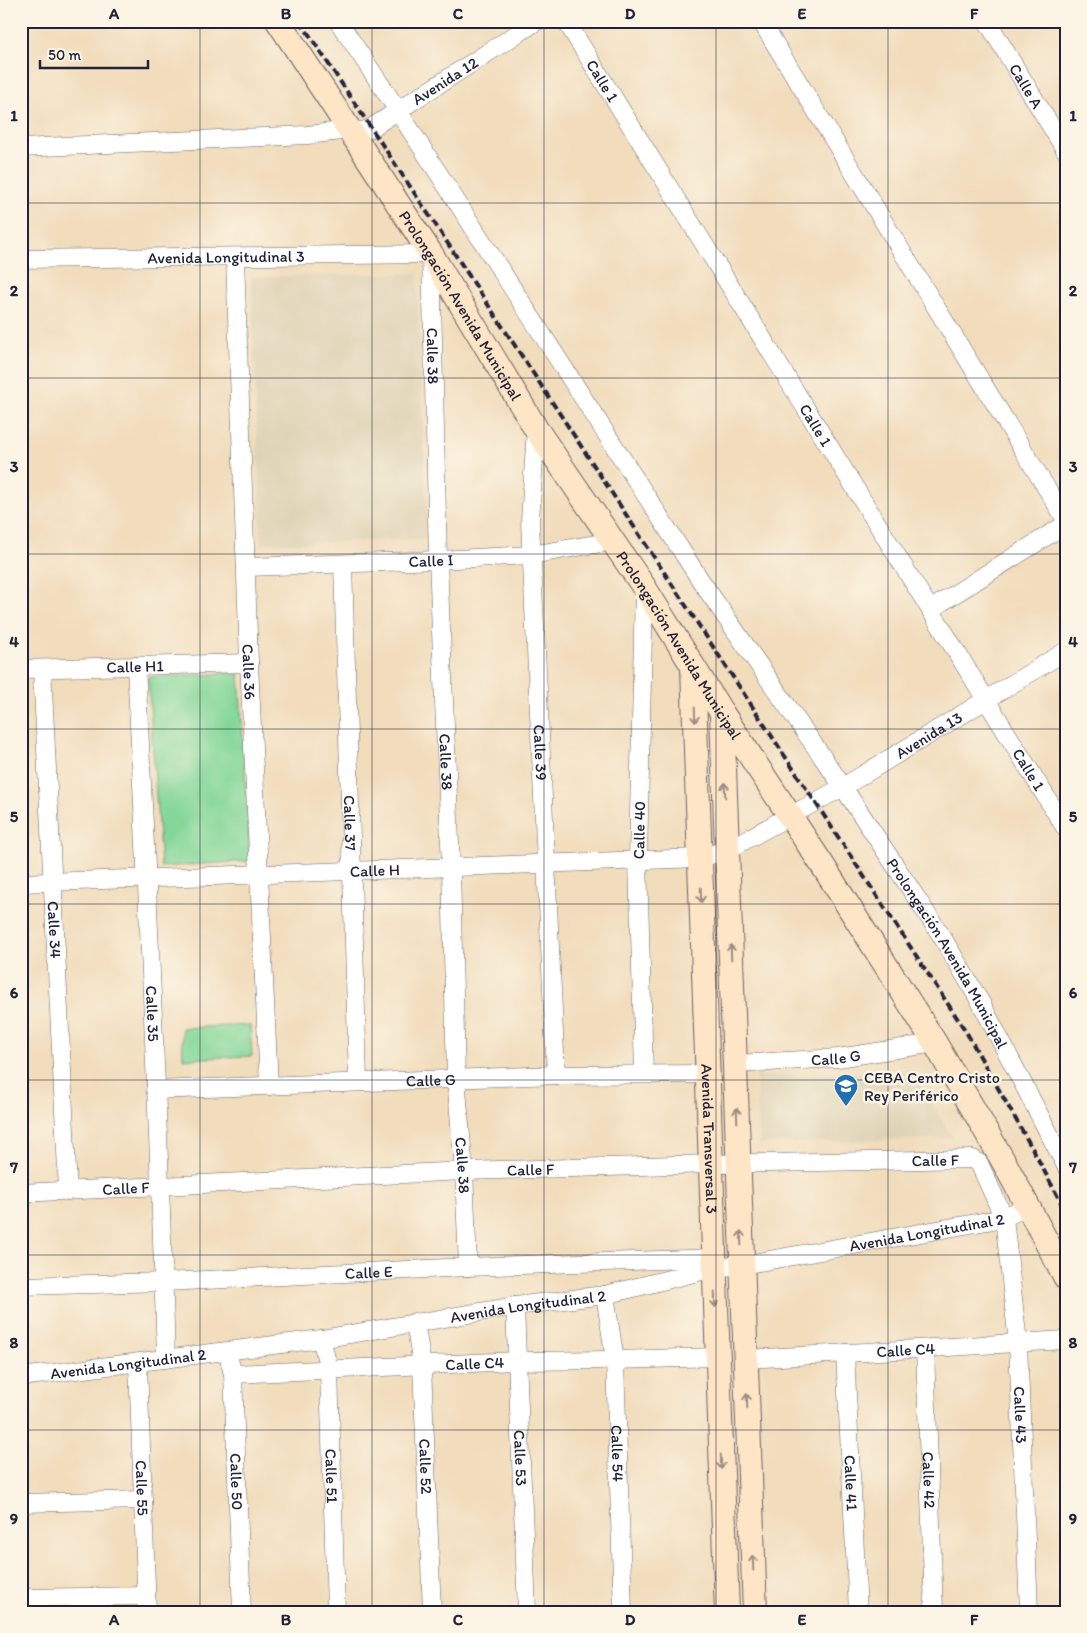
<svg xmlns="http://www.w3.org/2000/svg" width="1087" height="1633" font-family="Itim,sans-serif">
	<rect width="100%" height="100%" fill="#fcf5e5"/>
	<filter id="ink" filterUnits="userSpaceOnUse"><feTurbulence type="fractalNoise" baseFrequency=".02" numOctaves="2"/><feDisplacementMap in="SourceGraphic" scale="10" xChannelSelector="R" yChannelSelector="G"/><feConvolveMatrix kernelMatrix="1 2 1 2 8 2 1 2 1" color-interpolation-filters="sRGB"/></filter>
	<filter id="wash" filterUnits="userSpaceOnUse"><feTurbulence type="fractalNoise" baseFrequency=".0096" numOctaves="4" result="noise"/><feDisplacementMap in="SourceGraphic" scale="20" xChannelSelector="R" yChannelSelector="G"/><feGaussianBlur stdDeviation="1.12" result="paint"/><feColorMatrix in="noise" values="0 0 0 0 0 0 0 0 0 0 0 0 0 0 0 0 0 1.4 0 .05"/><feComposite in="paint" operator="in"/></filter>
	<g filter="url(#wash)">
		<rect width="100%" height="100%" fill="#f1dcbb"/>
		<g fill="#dfd3b5">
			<path d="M 417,273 L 428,539 L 261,544 L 251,277 Z"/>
			<path d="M 912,1071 L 953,1138 L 759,1144 L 756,1076 Z"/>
		</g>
		<g fill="#84d799" stroke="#537c6a">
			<path d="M 239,673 L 250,861 L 161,867 L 148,677 Z"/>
			<path d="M 250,1025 L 252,1056 L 183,1059 L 182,1028 Z"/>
		</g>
	</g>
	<g filter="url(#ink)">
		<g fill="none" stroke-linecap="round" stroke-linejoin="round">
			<defs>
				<g id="street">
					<path id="s1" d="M 338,21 L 397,109 L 701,581 L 843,787 L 941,935 L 981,1003 L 1066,1166"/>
					<path id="s2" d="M 566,21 L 1066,829"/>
					<path d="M 761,21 L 1066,520"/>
					<path id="s3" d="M 987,21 L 1066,151"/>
					<path id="s4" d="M 21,148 L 307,135 L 350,130 L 363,131 L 371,128 L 537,21"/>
					<path id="s5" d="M 235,257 L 249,663 L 269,1086"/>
					<path id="s6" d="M 21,259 L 431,254 L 438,560 L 451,867 L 456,1078 L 464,1171 L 468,1267"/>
					<path id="s7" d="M 536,429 L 530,521 L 556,1075"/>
					<path id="s8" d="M 343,564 L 358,1081"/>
					<path id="s9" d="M 246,567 L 438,560 L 531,555 L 613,541"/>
					<path d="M 931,609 L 1066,524"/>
					<path id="s10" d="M 136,666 C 148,897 159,1128 166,1359"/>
					<path id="s11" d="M 21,669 L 249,663"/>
					<path id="s12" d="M 42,669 L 68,1191"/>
					<path id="s13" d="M 21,883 L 700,858 L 727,850 L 843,787 L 1066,651"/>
					<path id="s14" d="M 735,1064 L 838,1058 L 935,1043"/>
					<path id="s15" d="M 644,1074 L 638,860 L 644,587"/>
					<path id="s16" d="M 155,1090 L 556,1075 L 707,1074"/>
					<path id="s17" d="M 21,1193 L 464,1171 L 711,1164 L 973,1159 L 979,1163 L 1004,1218 L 1018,1343 L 1029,1612"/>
					<path id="s18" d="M 21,1286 L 164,1282 L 468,1267 L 714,1258"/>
					<path id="s19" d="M 605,1295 L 615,1360 L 623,1612"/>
					<path id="s20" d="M 515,1306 L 527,1612"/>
					<path id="s21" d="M 415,1322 L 422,1365 L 432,1612"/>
					<path id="s22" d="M 321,1339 L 329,1369 L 336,1612"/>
					<path id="s23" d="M 925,1349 L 934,1612"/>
					<path id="s24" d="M 845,1353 L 858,1612"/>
					<path id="s25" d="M 746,1359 L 1066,1340"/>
					<path id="s26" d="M 138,1363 L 147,1612"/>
					<path id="s27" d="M 230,1363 L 233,1374 L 242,1612"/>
					<path id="s28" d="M 233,1374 L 517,1361 L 615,1360 L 718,1357"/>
					<path id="s29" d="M 21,1377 L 321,1339 L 515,1306 L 605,1295 L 714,1268 L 742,1265 L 1004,1218 L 1028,1205"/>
					<path d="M 21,1503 L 143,1500"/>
					<path d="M 21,1598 L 146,1596"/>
				</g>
				<g id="secondary">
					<path id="s30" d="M 278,21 L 431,254 L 536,429 L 644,587 L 722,713 L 823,866 L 935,1043 L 1005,1164 L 1066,1278"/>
					<path id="s31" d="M 693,667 L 727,1612"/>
					<path d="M 722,713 L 755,1612"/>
				</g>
			</defs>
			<use href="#street" stroke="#6a6368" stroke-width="19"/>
			<use href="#secondary" stroke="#6a6368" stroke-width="26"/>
			<use href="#street" stroke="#fff" stroke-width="18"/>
			<use href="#secondary" stroke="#fee5c5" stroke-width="24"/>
			<path stroke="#22223b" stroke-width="4" stroke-dasharray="8 4" stroke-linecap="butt" d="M 300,21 L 435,224 L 965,1030 L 1032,1148 L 1066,1212"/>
		</g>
		<defs><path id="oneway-shaft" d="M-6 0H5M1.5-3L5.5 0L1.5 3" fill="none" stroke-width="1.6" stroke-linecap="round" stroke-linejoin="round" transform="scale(1.25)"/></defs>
		<g stroke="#9b8d87">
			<use href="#oneway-shaft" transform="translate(695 715) rotate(88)"/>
			<use href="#oneway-shaft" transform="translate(725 790) rotate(-92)"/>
			<use href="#oneway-shaft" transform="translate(701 895) rotate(88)"/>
			<use href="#oneway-shaft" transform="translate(731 952) rotate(-92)"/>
			<use href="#oneway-shaft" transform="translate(737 1115) rotate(-92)"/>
			<use href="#oneway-shaft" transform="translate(741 1238) rotate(-92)"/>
			<use href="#oneway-shaft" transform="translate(715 1300) rotate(88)"/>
			<use href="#oneway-shaft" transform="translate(747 1401) rotate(-92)"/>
			<use href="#oneway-shaft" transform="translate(721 1462) rotate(88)"/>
			<use href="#oneway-shaft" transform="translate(753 1563) rotate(-92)"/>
		</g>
	</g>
	<path fill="none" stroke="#22223b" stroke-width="1" stroke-opacity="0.55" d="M 200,21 L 200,1612M 372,21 L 372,1612M 544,21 L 544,1612M 716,21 L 716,1612M 888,21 L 888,1612M 21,203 L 1066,203M 21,378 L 1066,378M 21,554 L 1066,554M 21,729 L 1066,729M 21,904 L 1066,904M 21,1080 L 1066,1080M 21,1255 L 1066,1255M 21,1430 L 1066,1430"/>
	<defs>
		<symbol id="school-pin" viewBox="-11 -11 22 30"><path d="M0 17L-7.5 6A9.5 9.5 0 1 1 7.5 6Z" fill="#1f6fb2" stroke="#fcf5e5"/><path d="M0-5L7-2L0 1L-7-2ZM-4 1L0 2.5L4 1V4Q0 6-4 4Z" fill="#fff"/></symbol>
	</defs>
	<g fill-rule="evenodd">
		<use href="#school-pin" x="832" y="1072" width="28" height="38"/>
	</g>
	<g text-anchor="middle" stroke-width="5" stroke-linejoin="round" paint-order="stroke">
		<g font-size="16" fill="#22223b" stroke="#fcf5e5">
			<text dy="6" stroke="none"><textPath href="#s4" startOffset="439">Avenida 12</textPath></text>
			<text dy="6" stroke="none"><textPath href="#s2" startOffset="70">Calle 1</textPath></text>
			<text dy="6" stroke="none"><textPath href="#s3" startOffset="76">Calle A</textPath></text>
			<text dy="6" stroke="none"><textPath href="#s6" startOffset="205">Avenida Longitudinal 3</textPath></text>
			<text dy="6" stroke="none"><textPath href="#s30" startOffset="338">Prolongación Avenida Municipal</textPath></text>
			<text dy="6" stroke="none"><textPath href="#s6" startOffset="512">Calle 38</textPath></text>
			<text dy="6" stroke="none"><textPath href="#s2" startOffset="475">Calle 1</textPath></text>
			<text dy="6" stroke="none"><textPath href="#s9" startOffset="185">Calle I</textPath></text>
			<text dy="6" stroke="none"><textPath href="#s30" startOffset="742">Prolongación Avenida Municipal</textPath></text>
			<text dy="6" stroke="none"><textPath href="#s11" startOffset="114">Calle H1</textPath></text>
			<text dy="6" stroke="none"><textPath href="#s5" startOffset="415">Calle 36</textPath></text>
			<text dy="6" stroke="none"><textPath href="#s13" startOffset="940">Avenida 13</textPath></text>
			<text dy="6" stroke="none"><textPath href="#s7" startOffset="324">Calle 39</textPath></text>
			<text dy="6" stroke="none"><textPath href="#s6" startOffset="918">Calle 38</textPath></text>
			<text dy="6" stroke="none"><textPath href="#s2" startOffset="880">Calle 1</textPath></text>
			<text dy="6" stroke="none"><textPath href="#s8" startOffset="259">Calle 37</textPath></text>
			<text dy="6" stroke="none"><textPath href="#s15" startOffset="244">Calle 40</textPath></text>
			<text dy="6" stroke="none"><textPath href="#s13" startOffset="354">Calle H</textPath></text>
			<text dy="6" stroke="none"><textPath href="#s12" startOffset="261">Calle 34</textPath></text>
			<text dy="6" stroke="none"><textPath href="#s1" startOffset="1114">Prolongación Avenida Municipal</textPath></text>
			<text dy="6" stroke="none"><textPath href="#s10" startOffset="348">Calle 35</textPath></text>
			<text dy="6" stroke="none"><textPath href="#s14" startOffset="101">Calle G</textPath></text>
			<text dy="6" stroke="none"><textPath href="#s16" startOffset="276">Calle G</textPath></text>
			<text dy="6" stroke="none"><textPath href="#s31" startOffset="472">Avenida Transversal 3</textPath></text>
			<text dy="6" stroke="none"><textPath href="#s17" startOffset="915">Calle F</textPath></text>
			<text dy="6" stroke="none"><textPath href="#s6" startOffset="1322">Calle 38</textPath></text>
			<text dy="6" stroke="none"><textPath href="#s17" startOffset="510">Calle F</textPath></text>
			<text dy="6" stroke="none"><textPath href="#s17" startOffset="105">Calle F</textPath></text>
			<text dy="6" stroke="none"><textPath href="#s29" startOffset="918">Avenida Longitudinal 2</textPath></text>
			<text dy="6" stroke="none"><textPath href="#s18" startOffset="348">Calle E</textPath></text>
			<text dy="6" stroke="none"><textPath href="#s29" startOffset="512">Avenida Longitudinal 2</textPath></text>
			<text dy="6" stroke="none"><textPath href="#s25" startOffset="160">Calle C4</textPath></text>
			<text dy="6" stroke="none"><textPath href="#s28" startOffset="242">Calle C4</textPath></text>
			<text dy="6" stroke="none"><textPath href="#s29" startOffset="108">Avenida Longitudinal 2</textPath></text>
			<text dy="6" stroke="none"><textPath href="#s17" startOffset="1218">Calle 43</textPath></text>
			<text dy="6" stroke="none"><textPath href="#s19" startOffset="159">Calle 54</textPath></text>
			<text dy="6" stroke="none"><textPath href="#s20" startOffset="152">Calle 53</textPath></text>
			<text dy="6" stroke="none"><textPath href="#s21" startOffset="145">Calle 52</textPath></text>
			<text dy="6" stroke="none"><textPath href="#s22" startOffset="138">Calle 51</textPath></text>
			<text dy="6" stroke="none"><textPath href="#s23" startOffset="131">Calle 42</textPath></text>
			<text dy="6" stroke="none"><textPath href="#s27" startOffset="119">Calle 50</textPath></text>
			<text dy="6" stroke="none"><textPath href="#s24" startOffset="130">Calle 41</textPath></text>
			<text dy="6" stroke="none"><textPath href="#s26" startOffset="125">Calle 55</textPath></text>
		</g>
		<g font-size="16" fill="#22223b" stroke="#fcf5e5" text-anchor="start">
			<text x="864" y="1083">CEBA Centro Cristo<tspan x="864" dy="18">Rey Periférico</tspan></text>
		</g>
	</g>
	<rect width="1087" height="1633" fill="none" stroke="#fcf5e5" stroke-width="55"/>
	<path d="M40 60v8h108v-8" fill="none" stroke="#22223b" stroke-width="2.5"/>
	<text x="48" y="60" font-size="15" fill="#22223b" stroke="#fcf5e5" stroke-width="4" paint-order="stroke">50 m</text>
	<rect x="28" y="28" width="1032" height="1578" fill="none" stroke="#22223b" stroke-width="2"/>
	<g font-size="16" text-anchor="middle" font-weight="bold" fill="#22223b">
		<text x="114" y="19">A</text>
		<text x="286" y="19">B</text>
		<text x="458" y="19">C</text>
		<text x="630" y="19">D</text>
		<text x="802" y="19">E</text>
		<text x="974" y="19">F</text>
		<text x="14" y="121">1</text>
		<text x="1073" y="121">1</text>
		<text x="14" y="296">2</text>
		<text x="1073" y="296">2</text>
		<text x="14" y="472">3</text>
		<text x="1073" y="472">3</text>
		<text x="14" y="647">4</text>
		<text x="1073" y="647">4</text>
		<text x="14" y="822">5</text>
		<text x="1073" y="822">5</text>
		<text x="14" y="998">6</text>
		<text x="1073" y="998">6</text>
		<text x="14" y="1173">7</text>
		<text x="1073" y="1173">7</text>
		<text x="14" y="1348">8</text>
		<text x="1073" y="1348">8</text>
		<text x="14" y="1524">9</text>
		<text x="1073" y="1524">9</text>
		<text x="114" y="1625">A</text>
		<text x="286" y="1625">B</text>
		<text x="458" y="1625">C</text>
		<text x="630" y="1625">D</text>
		<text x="802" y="1625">E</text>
		<text x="974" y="1625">F</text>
	</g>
</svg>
